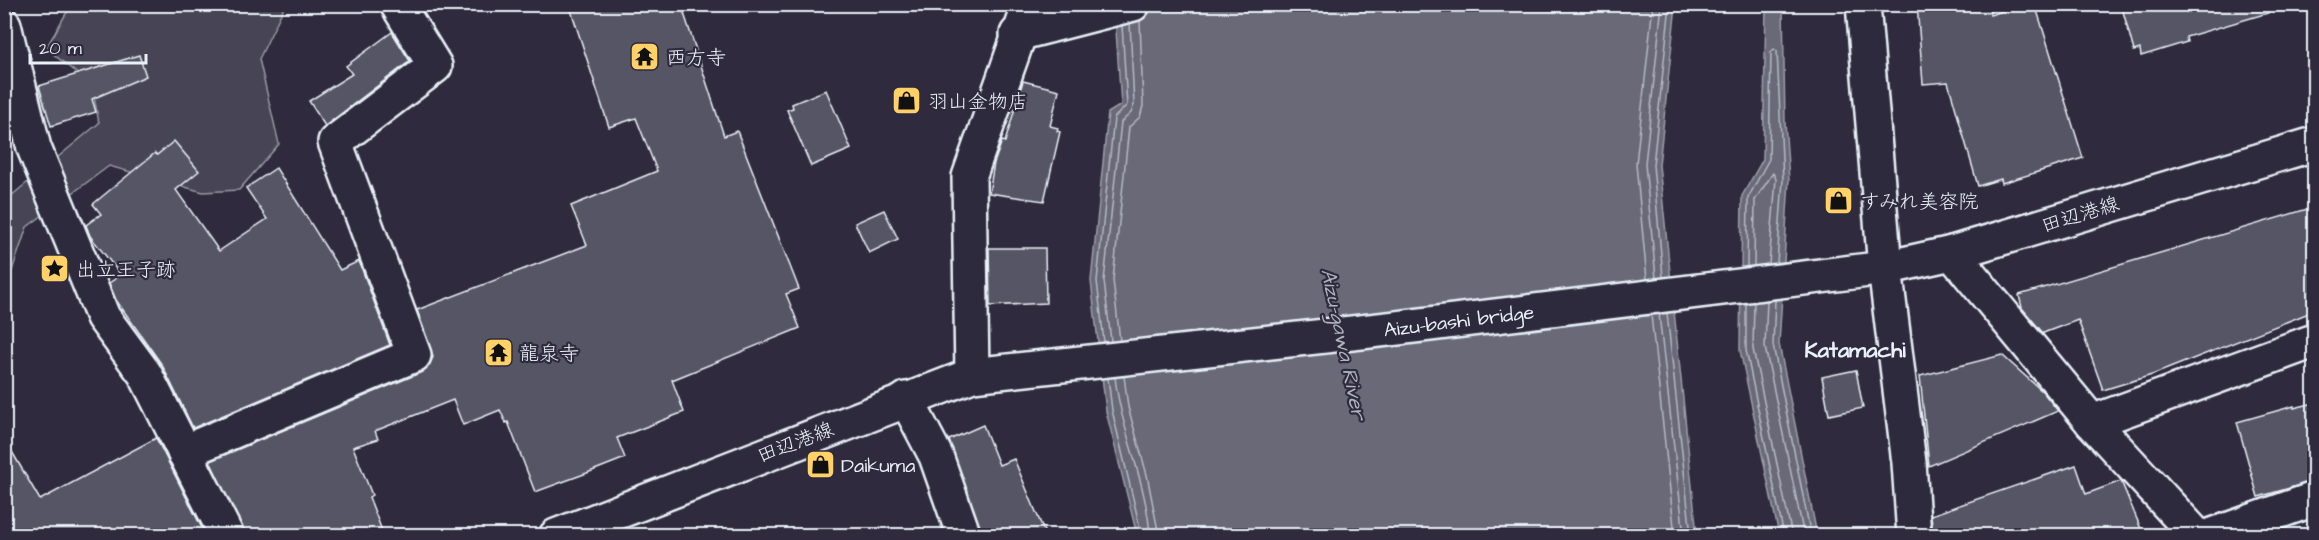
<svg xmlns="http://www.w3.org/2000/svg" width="2319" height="540" font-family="'Architects Daughter','Klee One',sans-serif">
	<rect width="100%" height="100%" fill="#2f2a3d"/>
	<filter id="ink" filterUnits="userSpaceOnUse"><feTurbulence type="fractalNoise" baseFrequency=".0167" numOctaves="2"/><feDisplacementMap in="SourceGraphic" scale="12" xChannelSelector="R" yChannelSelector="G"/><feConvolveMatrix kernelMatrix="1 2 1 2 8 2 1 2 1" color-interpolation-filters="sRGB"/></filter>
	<g filter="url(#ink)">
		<path fill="#464455" stroke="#979aa6" stroke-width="1.5" d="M 71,5 L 285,5 L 259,59 L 279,144 L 239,190 L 203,192 L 109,166 L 27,227 L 5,291 L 5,201 L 99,123 L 92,86 L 46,48 Z"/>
		<g fill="#696978" stroke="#9c9fab" stroke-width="1.5">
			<path d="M 1119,5 L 1676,5 L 1659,165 L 1697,535 L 1137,535 L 1106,411 L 1091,281 L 1108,113 L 1121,105 L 1116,30 Z"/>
			<path d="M 1766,5 L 1783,5 L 1785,122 L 1789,180 L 1779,344 L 1817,535 L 1779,535 L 1740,350 L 1742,196 L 1763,159 Z"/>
		</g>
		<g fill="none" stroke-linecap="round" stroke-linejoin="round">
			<g stroke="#b5bbc5" stroke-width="1.5">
				<path d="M 1754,266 L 1755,200 L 1773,173 L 1776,179 L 1769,264"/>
				<path d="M 1747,267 L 1748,198 L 1769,159 L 1771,52 L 1774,49 L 1777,51 L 1783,180 L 1777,263"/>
				<path d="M 1663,277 L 1653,165 L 1670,4"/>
				<path d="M 1656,278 L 1645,164 L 1662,4"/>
				<path d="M 1647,279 L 1636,164 L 1653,4"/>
				<path d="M 1775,300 L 1773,345 L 1811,536"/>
				<path d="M 1767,301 L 1765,347 L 1804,536"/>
				<path d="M 1754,302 L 1753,349 L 1792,536"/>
				<path d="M 1746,303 L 1746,350 L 1784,536"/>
				<path d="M 1667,313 L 1691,536"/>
				<path d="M 1659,314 L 1684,536"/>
				<path d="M 1651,315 L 1675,536"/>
				<path d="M 1111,341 L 1104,281 L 1121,122 L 1131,113 L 1134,105 L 1130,23"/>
				<path d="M 1120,341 L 1113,280 L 1129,127 L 1140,117 L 1143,106 L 1140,20"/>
				<path d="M 1104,342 L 1097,281 L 1114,118 L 1127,105 L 1122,25"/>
				<path d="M 1124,376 L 1128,407 L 1147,475 L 1159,536"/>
				<path d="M 1115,377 C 1121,430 1147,484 1150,536"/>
				<path d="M 1108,378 L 1112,410 L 1142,536"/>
			</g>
		</g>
		<g fill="#575565" stroke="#e8f1f8" stroke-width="1.5">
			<path d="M 569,4 L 681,4 L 724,136 L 737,131 L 799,289 L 786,294 L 800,328 L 672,380 L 684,412 L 617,438 L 625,458 L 587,473 L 535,492 L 508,422 L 506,423 L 500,410 L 463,425 L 453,400 L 375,431 L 378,439 L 353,447 L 372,495 L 369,497 L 384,536 L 245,536 L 210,461 L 422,372 L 429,366 L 433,357 L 417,310 L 587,245 L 571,206 L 657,171 L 636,118 L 609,127 Z"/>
			<path d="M 1917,4 L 1989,4 L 1990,15 L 2025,4 L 2035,4 L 2083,158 L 2002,183 L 2001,179 L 1978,186 L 1948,82 L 1923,84 Z"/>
			<path d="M 2121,4 L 2267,4 L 2268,13 L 2186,37 L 2187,42 L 2141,56 L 2140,49 L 2134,51 Z"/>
			<path d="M 392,32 L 410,61 L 325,126 L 309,101 L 352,74 L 346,66 Z"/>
			<path d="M 139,55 L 146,76 L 92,99 L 96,112 L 51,126 L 39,86 Z"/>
			<path d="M 1023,81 L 1059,90 L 1050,126 L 1058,128 L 1057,131 L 1060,132 L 1044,201 L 989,193 L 994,163 L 1002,141 L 1005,142 Z"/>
			<path d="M 826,90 L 851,149 L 811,166 L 787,110 L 793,108 L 792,104 Z"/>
			<path d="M 174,141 L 199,171 L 176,190 L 219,251 L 267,219 L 246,188 L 276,168 L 340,270 L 359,261 L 390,345 L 193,428 L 162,365 L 116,300 L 109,283 L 121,275 L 90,236 L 86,225 L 101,214 L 93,204 L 155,153 L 157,155 Z"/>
			<path d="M 2314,207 L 2314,311 L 2152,375 L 2103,390 L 2078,320 L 2043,333 L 2022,308 L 2019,295 Z"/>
			<path d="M 884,210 L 898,239 L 869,253 L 855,223 Z"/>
			<path d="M 989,248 L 1045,248 L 1046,303 L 990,306 Z"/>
			<path d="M 2002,355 L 2043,392 L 2058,411 L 1929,466 L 1920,376 Z"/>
			<path d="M 1856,370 L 1863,408 L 1829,415 L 1822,377 Z"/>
			<path d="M 2314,403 L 2314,481 L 2258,497 L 2237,422 L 2294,406 L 2294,408 Z"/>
			<path d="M 983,425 L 999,465 L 1014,459 L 1046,536 L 982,536 L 949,440 Z"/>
			<path d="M 4,438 L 40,500 L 156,438 L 206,536 L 4,536 Z"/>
			<path d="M 2076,465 L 2086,494 L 2121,481 L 2144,536 L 1933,536 L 1931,515 Z"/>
		</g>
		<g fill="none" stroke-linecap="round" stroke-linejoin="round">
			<defs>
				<g id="minor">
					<path d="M 1863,4 L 1885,268 L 1909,463 L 1914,536"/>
					<path d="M 4,25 L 34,148 L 103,317 L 145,374 L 227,536"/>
					<path d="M 1017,34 L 1133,4"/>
					<path d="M 1952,253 L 2092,422 L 2197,536"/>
					<path d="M 972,375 L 969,177 L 1030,4"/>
					<path d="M 906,399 L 936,456 L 964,536"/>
					<path d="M 2092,422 L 2314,341"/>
					<path d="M 184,452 L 414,355 L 335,142 L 435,66 L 397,4"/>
					<path d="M 2210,536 L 2314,499"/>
				</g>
				<g id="major">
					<path id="s1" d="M 556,536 L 972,375 L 1397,328 L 1885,268 L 1952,253 L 2314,144"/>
				</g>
			</defs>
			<use href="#minor" stroke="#e8f1f8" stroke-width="38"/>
			<use href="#major" stroke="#e8f1f8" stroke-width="38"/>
			<use href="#minor" stroke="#2f2a3d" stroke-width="33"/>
			<use href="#major" stroke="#2f2a3d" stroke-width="33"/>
		</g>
	</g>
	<defs>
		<symbol id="temple-square" viewBox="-11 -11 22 22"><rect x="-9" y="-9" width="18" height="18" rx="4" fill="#ffd166" stroke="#2f2a3d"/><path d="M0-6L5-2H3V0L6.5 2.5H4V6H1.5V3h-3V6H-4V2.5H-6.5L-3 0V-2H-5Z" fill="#111"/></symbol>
		<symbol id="shop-square" viewBox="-11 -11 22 22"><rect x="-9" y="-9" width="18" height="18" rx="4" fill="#ffd166" stroke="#2f2a3d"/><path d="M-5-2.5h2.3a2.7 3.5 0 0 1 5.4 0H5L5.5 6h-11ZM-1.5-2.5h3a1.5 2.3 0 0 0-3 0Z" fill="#111"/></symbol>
		<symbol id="sight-square" viewBox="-11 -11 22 22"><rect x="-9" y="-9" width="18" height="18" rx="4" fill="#ffd166" stroke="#2f2a3d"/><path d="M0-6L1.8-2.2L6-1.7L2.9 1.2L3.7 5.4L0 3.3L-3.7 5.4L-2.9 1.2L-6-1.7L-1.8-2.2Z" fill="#111"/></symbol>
	</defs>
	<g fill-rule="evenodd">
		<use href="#temple-square" x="628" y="40" width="33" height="33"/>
		<use href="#shop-square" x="890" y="84" width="33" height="33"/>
		<use href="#shop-square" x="1822" y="184" width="33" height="33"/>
		<use href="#sight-square" x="38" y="252" width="33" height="33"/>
		<use href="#temple-square" x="482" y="336" width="33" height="33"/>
		<use href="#shop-square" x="804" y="448" width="33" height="33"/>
	</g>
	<g text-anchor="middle" stroke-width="4.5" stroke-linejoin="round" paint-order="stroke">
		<g font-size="20" fill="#e8f1f8" stroke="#2f2a3d" text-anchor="start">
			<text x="666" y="64">西方寺</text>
			<text x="928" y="108">羽山金物店</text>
			<text x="1860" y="208">すみれ美容院</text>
			<text x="76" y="276">出立王子跡</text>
			<text x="519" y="360">龍泉寺</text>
			<text x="841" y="472">Daikuma</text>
		</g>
		<g font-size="20" fill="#e8f1f8" stroke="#2f2a3d">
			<text transform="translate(2080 214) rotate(-17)" y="7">田辺港線</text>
			<text dy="7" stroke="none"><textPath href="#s1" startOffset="936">Aizu-bashi bridge</textPath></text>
			<text transform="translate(795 442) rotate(-21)" y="7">田辺港線</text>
		</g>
		<g font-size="21" font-style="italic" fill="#afb4be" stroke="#2f2a3d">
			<text transform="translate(1344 344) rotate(78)" y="7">Aizu-gawa River</text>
		</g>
		<g font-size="22" font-weight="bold" fill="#e8f1f8" stroke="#2f2a3d">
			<text x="1855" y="357">Katamachi</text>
		</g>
	</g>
	<rect width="2319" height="540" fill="none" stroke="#2f2a3d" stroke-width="24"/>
	<rect x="12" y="12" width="2295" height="516" fill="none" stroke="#e8f1f8" stroke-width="2" filter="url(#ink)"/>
	<path d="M30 54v9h116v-9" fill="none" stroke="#e8f1f8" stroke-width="3"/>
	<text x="39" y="54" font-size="18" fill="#e8f1f8" stroke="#2f2a3d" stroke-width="4.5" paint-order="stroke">20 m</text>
</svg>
